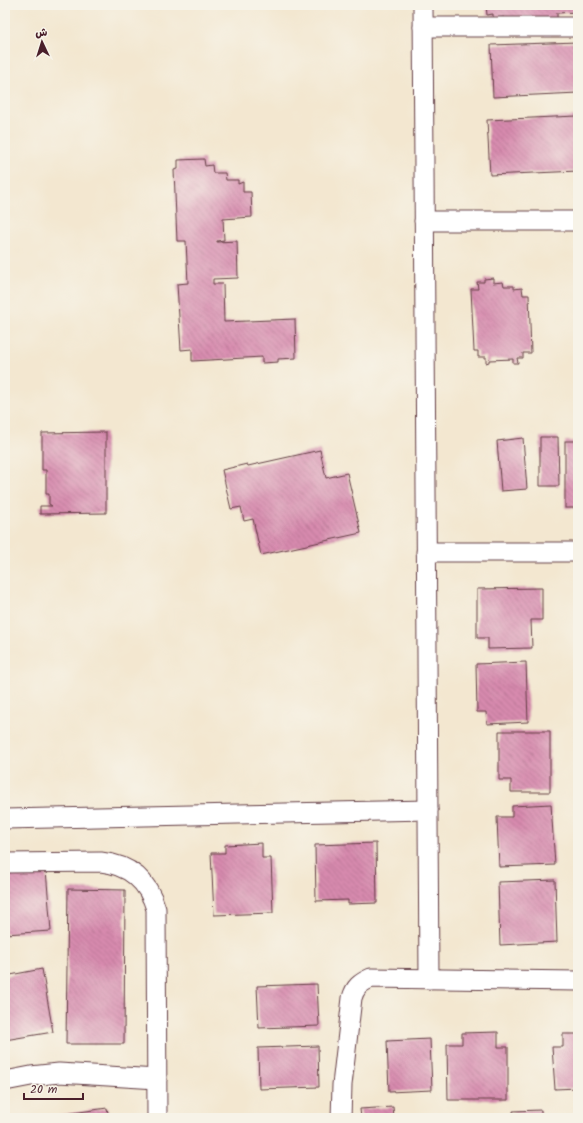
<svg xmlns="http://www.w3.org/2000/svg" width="583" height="1123" font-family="Kalam,'Playpen Sans Arabic',sans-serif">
	<defs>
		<pattern id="building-back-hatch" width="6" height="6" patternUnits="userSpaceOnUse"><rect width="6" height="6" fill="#d78aae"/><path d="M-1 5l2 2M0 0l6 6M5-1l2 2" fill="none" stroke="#b0708e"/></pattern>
	</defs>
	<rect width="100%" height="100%" fill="#f7f3e8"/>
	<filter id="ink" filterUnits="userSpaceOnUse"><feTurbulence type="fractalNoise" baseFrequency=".025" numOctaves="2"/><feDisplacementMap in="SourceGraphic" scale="8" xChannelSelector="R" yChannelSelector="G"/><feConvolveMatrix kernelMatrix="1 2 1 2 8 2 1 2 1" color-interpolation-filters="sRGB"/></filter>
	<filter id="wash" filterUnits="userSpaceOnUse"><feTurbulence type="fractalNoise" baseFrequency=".012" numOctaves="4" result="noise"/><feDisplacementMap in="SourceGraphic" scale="16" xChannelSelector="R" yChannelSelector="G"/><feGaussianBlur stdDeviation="0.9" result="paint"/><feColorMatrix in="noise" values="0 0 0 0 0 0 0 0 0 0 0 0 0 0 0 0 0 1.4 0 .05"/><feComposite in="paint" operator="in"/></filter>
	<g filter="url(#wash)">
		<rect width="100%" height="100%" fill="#f3e7d0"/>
		<g id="blocks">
			<g fill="url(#building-back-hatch)">
				<path d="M 486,5 L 578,5 L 578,12 L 557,13 L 557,20 L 505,21 L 504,17 L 493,18 L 493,14 L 487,15 Z"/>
				<path d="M 578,42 L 578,93 L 493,97 L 491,45 Z"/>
				<path d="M 577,116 L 578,171 L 490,175 L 487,120 Z"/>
				<path d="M 204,159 L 205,166 L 212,165 L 213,173 L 225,173 L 226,180 L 238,180 L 238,184 L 243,182 L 243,192 L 251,192 L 252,217 L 223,219 L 224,240 L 217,241 L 217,242 L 237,241 L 238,278 L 213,279 L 213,284 L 223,284 L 224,322 L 295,319 L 296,358 L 278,359 L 278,362 L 262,363 L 262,357 L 192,361 L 192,349 L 181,350 L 177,284 L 188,283 L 186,241 L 177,241 L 174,170 L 178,169 L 178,160 Z"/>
				<path d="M 493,278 L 493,283 L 503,282 L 504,286 L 514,286 L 514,289 L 522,288 L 523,295 L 529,295 L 531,353 L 523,353 L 523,358 L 517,358 L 518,363 L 513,363 L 513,359 L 489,360 L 489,362 L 486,363 L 486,357 L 478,357 L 478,351 L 474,351 L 471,289 L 478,289 L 477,282 L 484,282 L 484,279 Z"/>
				<path d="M 106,432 L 106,513 L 40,514 L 40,506 L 52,506 L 49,504 L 49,494 L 46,494 L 46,470 L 42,470 L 42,433 Z"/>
				<path d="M 540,437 L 558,437 L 559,486 L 540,486 Z"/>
				<path d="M 523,438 L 527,489 L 501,491 L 497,441 Z"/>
				<rect x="565" y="441" width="13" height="67"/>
				<path d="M 320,450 L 326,478 L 347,473 L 361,533 L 261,555 L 253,519 L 244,521 L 241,507 L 231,509 L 222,470 L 247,464 L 248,466 Z"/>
				<path d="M 542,588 L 542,620 L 531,620 L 532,648 L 488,649 L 488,638 L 477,638 L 477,589 Z"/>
				<path d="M 526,662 L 528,722 L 487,724 L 486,712 L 477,712 L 476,664 Z"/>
				<path d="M 499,731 L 550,731 L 550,792 L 511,792 L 511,780 L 499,780 Z"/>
				<path d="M 551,804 L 555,865 L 499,867 L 497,817 L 512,817 L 512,806 Z"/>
				<path d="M 262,843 L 262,858 L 271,858 L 273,913 L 214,915 L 211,853 L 225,853 L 225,845 Z"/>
				<path d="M 376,843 L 377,903 L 348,904 L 348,900 L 316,901 L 315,845 Z"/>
				<path d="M 46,870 L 51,931 L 5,934 L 5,873 Z"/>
				<path d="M 555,880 L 557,942 L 500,945 L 498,882 Z"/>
				<path d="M 68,889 L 125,890 L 124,1044 L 66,1044 Z"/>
				<path d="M 42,969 L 53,1032 L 5,1040 L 5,976 Z"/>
				<path d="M 317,984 L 319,1026 L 259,1028 L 257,986 Z"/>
				<path d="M 498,1032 L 498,1047 L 508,1047 L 508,1100 L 448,1100 L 447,1044 L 462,1044 L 462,1033 Z"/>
				<path d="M 563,1034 L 578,1034 L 578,1088 L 555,1089 L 552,1047 L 563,1047 Z"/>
				<path d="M 430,1039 L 432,1090 L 389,1092 L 387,1041 Z"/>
				<path d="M 318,1046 L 319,1087 L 259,1089 L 258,1048 Z"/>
				<path d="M 393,1107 L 394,1118 L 361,1118 L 360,1109 Z"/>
				<path d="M 107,1108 L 109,1118 L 52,1118 L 52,1116 Z"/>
				<path d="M 541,1110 L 541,1118 L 514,1118 L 513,1111 Z"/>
				<path d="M 436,1116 L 436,1118 L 421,1118 L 421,1117 Z"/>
			</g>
		</g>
	</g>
	<g filter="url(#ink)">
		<use href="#blocks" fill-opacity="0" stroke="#633d44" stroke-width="1"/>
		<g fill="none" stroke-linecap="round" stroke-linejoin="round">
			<defs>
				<g id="street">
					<path d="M 423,5 L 429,979"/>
					<path d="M 423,27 L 578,27"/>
					<path d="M 424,221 L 578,221"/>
					<path d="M 426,552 L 578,552"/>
					<path d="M 5,819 L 428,810"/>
					<path d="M 5,863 L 101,862 C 130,865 148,881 156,909 L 157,1118"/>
					<path d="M 5,1081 L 31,1076 L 59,1073 L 157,1079"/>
					<path d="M 341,1118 L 342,1085 L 352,998 C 355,987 360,983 371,978 L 578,981"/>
				</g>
			</defs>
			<use href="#street" stroke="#633d44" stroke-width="21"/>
			<use href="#street" stroke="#fff" stroke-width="19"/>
		</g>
	</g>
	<rect width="583" height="1123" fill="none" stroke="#f7f3e8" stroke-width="20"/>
	<g transform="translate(42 42) rotate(356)" stroke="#f7f3e8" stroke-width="3" paint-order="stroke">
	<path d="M0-3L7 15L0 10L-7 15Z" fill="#4a1f2b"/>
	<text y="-6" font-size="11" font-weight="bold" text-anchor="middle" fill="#4a1f2b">ش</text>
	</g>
	<path d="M24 1093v6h59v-6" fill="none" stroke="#4a1f2b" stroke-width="2"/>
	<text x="30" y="1093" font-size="12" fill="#4a1f2b" stroke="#f7f3e8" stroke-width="3" paint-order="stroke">20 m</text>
</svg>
